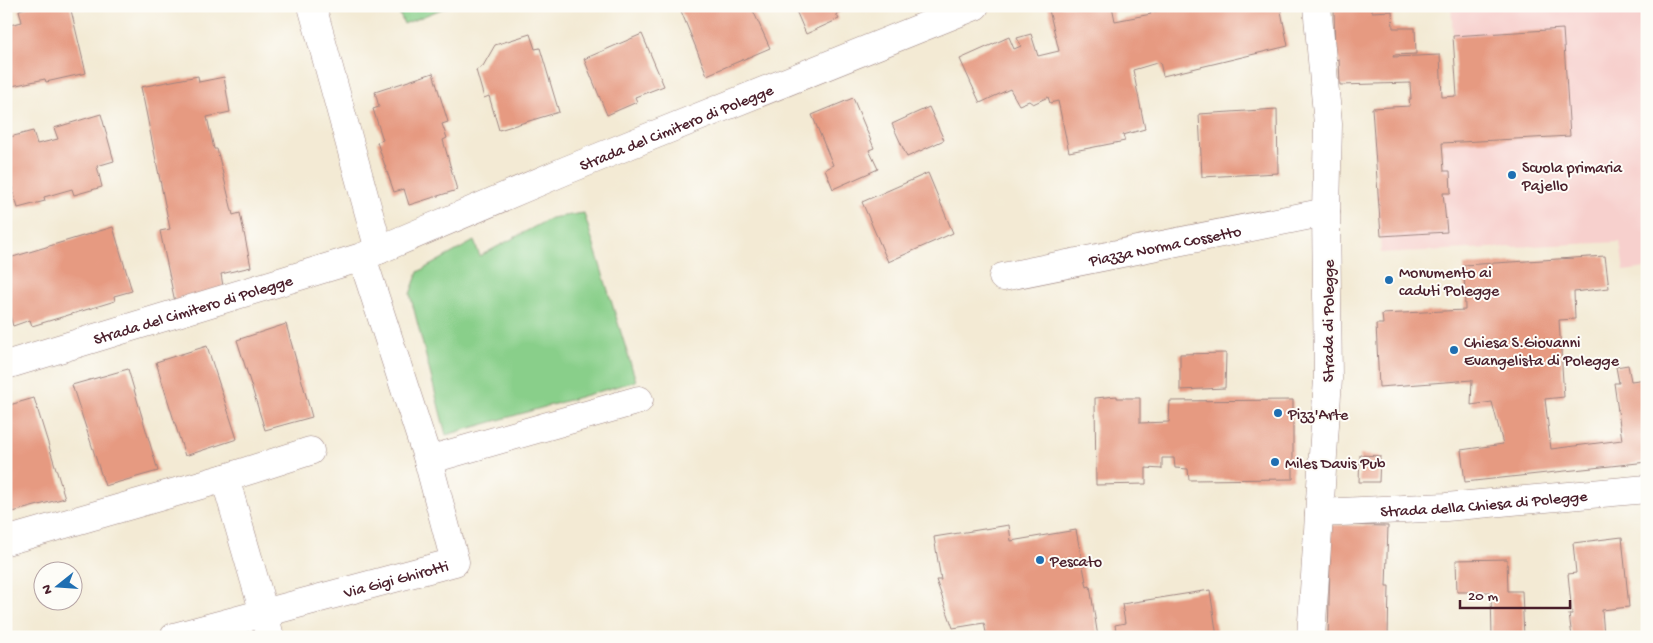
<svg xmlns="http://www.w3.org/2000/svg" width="1653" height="643" font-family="'Gochi Hand',sans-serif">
	<rect width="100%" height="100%" fill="#fdfcf7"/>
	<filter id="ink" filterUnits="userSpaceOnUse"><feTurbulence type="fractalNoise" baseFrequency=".02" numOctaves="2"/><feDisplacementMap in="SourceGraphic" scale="10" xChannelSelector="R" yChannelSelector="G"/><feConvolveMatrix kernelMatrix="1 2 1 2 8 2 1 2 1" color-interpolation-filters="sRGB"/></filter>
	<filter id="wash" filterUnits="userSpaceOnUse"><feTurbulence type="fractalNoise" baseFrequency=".0096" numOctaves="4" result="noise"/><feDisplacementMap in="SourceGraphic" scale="20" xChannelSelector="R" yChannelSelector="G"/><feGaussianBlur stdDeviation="1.12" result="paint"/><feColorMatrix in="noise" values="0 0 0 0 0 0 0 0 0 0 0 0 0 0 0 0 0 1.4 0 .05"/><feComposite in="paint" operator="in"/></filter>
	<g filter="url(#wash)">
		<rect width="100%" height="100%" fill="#f3ead4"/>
		<path fill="#f7d0cd" d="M 1451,6 L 1647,6 L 1647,268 L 1624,271 L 1620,242 L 1381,253 L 1372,108 L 1410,106 L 1409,99 L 1457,96 Z"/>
		<g fill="#89cf8a" stroke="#6a775a">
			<path d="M 396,6 L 449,6 L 404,24 Z"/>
			<path d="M 584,213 L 636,381 L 446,435 L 410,294 L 418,272 L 474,241 L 480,256 L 551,218 Z"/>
		</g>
		<g id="blocks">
			<g fill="#e69a81">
				<path d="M 32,6 L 70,6 L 86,73 L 46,82 L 45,79 L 12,86 L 10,80 L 6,81 L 6,26 L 22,22 L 19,10 Z"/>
				<path d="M 679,6 L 751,6 L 770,48 L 707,75 Z"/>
				<path d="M 794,6 L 853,6 L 836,14 L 839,19 L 806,34 Z"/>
				<path d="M 1048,6 L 1112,6 L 1115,21 L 1151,14 L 1150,13 L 1171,6 L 1280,6 L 1288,46 L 1163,76 L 1160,62 L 1133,70 L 1145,129 L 1123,135 L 1125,141 L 1069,152 L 1058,101 L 1050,103 L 1048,97 L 1033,104 L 1029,101 L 1019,105 L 1010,89 L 980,103 L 960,59 L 1009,37 L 1014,49 L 1021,46 L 1017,38 L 1031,34 L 1038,56 L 1059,51 Z"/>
				<path d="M 1372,8 L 1372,12 L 1392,11 L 1393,28 L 1415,28 L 1416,54 L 1394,55 L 1393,57 L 1440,55 L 1442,97 L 1457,96 L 1453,36 L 1563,29 L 1570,136 L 1442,143 L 1444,171 L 1450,171 L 1451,193 L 1443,193 L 1447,232 L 1381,236 L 1372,108 L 1410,106 L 1409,99 L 1411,99 L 1410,83 L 1340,85 L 1339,59 L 1335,60 L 1334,9 Z"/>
				<path d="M 530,34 L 535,49 L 540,48 L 559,112 L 499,130 L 489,96 L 484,98 L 476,70 L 483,66 L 495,45 Z"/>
				<path d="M 642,34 L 664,86 L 635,97 L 637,102 L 607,115 L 584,59 Z"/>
				<path d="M 433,73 L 448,122 L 442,124 L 447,138 L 443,140 L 457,190 L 409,205 L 404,189 L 394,192 L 377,142 L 383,140 L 373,109 L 379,107 L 375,92 Z"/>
				<path d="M 198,76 L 199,82 L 224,77 L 230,112 L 207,117 L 214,149 L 217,149 L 233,215 L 240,213 L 251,267 L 221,274 L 224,292 L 175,302 L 160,231 L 170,229 L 141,87 Z"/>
				<path d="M 853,98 L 874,148 L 869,150 L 878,169 L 833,189 L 825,169 L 833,165 L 812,115 Z"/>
				<path d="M 929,107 L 944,140 L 907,157 L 892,124 Z"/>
				<path d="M 1277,109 L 1278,173 L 1202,177 L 1199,114 Z"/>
				<path d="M 101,114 L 114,161 L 97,166 L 102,187 L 74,195 L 72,189 L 44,197 L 45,201 L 18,208 L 11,184 L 6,185 L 6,138 L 33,131 L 37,144 L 58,139 L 54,128 Z"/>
				<path d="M 928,173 L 953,233 L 888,262 L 862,202 Z"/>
				<path d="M 113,227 L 132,291 L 114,296 L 115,301 L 32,326 L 30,320 L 13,326 L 6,303 L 6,259 Z"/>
				<path d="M 1605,256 L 1609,288 L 1574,292 L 1575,319 L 1559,320 L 1564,397 L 1545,399 L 1551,449 L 1622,440 L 1614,383 L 1619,383 L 1616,367 L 1628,365 L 1631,381 L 1647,379 L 1647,462 L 1465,482 L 1461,450 L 1503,444 L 1492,402 L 1471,405 L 1472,380 L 1379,387 L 1376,324 L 1383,324 L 1382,314 L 1465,310 L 1464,265 Z"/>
				<path d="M 286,324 L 312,417 L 265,430 L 237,340 Z"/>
				<path d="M 207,346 L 237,439 L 185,456 L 156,362 Z"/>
				<path d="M 1226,353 L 1225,388 L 1180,390 L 1180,354 Z"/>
				<path d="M 128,369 L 158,471 L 105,486 L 72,385 Z"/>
				<path d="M 1117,396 L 1117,398 L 1140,398 L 1140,423 L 1169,422 L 1170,401 L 1293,400 L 1293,479 L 1189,480 L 1188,469 L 1175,468 L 1174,458 L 1162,458 L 1162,469 L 1146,468 L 1146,484 L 1096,485 L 1095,398 Z"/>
				<path d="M 34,398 L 65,498 L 9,513 L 6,505 L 6,406 Z"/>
				<path d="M 1360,455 L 1380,456 L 1379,482 L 1359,482 Z"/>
				<path d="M 1009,525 L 1011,541 L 1076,530 L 1087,587 L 1090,586 L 1098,637 L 987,637 L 984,623 L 953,628 L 936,580 L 941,580 L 934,537 Z"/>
				<path d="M 1331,525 L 1388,526 L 1386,586 L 1389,586 L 1388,637 L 1328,637 Z"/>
				<path d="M 1622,537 L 1629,607 L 1602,610 L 1604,635 L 1572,637 L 1569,614 L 1572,614 L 1568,574 L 1576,573 L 1573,543 Z"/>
				<path d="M 1507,559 L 1508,591 L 1522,591 L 1524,637 L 1492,637 L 1491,592 L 1457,592 L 1456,560 Z"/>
				<path d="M 1210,590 L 1217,637 L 1117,637 L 1115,625 L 1125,623 L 1122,604 Z"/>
			</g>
		</g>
	</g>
	<g filter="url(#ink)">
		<use href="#blocks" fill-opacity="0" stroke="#9e8480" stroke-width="1"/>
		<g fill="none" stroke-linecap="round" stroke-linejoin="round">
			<defs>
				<g id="street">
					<path d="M 312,6 L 379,250"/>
					<path d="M 362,257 L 428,460 L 639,400"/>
					<path id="s1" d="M 1003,277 L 1326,212"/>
					<path id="s2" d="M 6,365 L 362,257 L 567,170 L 975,6"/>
					<path id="s3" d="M 310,451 L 225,478 L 264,613 L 455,562 L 428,460"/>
					<path id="s4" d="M 1319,513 L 1446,507 L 1647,489"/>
					<path d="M 6,541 L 225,478"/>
					<path d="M 174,637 L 264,613 L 270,637"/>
					<path d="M 1311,637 L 1328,379 L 1326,212 L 1328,124 L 1317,6"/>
				</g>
			</defs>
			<use href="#street" stroke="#9e8480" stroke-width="29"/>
			<use href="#street" stroke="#fff" stroke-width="28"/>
		</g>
	</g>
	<g fill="#1f6fb2" stroke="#fdfcf7" stroke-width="2">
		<circle cx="1512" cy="175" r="5"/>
		<circle cx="1389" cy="280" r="5"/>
		<circle cx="1454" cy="350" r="5"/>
		<circle cx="1278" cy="413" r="5"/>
		<circle cx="1275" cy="462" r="5"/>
		<circle cx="1040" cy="560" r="5"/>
	</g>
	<g text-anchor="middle" stroke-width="4" stroke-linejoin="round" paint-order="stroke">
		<g font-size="16" fill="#4a1f2b" stroke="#fdfcf7">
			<text dy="6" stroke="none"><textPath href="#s2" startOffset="712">Strada del Cimitero di Polegge</textPath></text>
			<text dy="6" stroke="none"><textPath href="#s1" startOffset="165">Piazza Norma Cossetto</textPath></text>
			<text dy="6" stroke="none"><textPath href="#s2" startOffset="195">Strada del Cimitero di Polegge</textPath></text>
			<text transform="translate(1327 321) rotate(-90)" y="6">Strada di Polegge</text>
			<text dy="6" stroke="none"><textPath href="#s4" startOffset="165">Strada della Chiesa di Polegge</textPath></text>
			<text dy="6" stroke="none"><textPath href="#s3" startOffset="366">Via Gigi Ghirotti</textPath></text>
		</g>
		<g font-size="16" fill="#4a1f2b" stroke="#fdfcf7" text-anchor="start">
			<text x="1522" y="172">Scuola primaria<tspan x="1522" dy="18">Pajello</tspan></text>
			<text x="1399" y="277">Monumento ai<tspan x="1399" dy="18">caduti Polegge</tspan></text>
			<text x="1464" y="347">Chiesa S.Giovanni<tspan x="1464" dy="18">Evangelista di Polegge</tspan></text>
			<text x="1288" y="419">Pizz'Arte</text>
			<text x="1285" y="468">Miles Davis Pub</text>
			<text x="1050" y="566">Pescato</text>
		</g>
	</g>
	<rect width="1653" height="643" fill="none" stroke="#fdfcf7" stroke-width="25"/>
	<g transform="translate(58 586) rotate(253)"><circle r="24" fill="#fdfcf7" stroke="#b5a4a5"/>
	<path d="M0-4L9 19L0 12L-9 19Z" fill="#1f6fb2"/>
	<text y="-8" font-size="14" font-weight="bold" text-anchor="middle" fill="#4a1f2b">N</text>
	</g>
	<path d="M1460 600v8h110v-8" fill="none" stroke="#4a1f2b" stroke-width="2.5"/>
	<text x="1468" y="600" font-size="15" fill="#4a1f2b" stroke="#fdfcf7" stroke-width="4" paint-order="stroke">20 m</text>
</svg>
